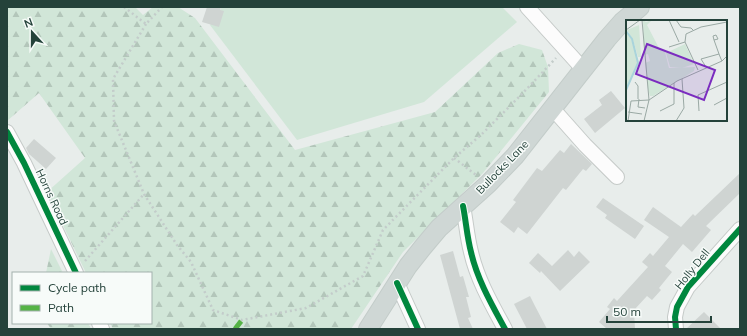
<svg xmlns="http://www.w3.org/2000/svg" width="747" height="336" font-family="Mulish,sans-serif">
	<defs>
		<pattern id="forest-firs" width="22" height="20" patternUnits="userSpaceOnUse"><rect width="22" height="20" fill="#d1e6d8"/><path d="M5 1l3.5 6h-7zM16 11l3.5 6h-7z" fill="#b3c6ba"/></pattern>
	</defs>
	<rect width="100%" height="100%" fill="#e8edeb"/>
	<path fill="#d1e6d8" d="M 222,7 L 502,7 L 517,22 L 424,102 L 297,140 L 210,25 Z"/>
	<g fill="url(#forest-firs)">
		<path d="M 7,7 L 135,7 L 143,15 L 153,7 L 178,7 L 195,18 L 295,150 L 435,112 L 498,53 L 519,44 L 542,50 L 548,67 L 549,92 L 483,173 L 403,252 L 351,329 L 113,329 L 110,323 L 151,323 L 151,273 L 86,273 L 47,192 L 85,158 L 39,93 L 7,121 Z"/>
		<path d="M 51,249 L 63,273 L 46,273 Z"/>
		<path d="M 47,323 L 88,323 L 91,329 L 51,329 Z"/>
	</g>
	<g fill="#cfd4d2">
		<path d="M 207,7 L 221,7 L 220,10 L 224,11 L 219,27 L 202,22 Z"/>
		<path d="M 611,91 L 625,108 L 595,133 L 584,119 L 602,105 L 599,100 Z"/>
		<path d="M 34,139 L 56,158 L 46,169 L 29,154 L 26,148 Z"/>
		<path d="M 571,144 L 592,164 L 586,171 L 583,169 L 566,190 L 563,188 L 527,234 L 518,227 L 514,233 L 500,222 L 516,202 L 513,200 L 537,168 L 542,171 L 560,150 L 564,153 Z"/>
		<path d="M 740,173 L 740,193 L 706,226 L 711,230 L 692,252 L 683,244 L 665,266 L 672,272 L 659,288 L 661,290 L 652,300 L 647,296 L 634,310 L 635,329 L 607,329 L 599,322 L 610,309 L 607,307 L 614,298 L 617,301 L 648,267 L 642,262 L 650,253 L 653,256 L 669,237 L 644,220 L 653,207 L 681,227 L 693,214 L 695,216 Z"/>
		<path d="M 603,198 L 644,226 L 635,239 L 605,218 L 607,215 L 596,207 Z"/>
		<path d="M 568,250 L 574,257 L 579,251 L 590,262 L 560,291 L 541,271 L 540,273 L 529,263 L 538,253 L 552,266 Z"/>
		<path d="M 453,251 L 460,277 L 463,276 L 469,297 L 466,297 L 471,317 L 468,318 L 473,329 L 460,329 L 440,255 Z"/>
		<path d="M 530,296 L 535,306 L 547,329 L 527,329 L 514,304 Z"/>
		<path d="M 704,312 L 721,329 L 686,329 Z"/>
	</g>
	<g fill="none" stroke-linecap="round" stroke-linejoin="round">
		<defs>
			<g id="minor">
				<path d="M 527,7 L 583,69"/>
				<path d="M 553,109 L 585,145 L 617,177"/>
				<path d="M 7,132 L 24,163 L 76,273"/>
				<path d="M 463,206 C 466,221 467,237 471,252 C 477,279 492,305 505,329"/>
				<path d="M 397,283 L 418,329"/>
				<path d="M 99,323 L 102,329"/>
				<path d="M 676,329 L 675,317 L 677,307 L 688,287 L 740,229"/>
			</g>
			<path id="major" d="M 368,329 L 408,266 L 423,247 L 439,228 L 488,184 L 515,156 L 607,39 L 622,22 L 640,7"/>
		</defs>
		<use href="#minor" stroke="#c5cac8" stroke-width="16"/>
		<use href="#major" stroke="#c3ccc9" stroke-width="20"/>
		<g stroke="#c3ccca" stroke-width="2.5" stroke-dasharray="2 3" stroke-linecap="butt">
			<path d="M 124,7 L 146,24 L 162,7"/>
			<path d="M 146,24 L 113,79 L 114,121 L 144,194 L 177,245 L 191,262 L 213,310 L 242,320 L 306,308 L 363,276 L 383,230 L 454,158 L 482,134 L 520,96 L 556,58"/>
			<path d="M 454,158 L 476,175"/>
			<path d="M 85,261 L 144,194"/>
		</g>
		<use href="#minor" stroke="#fcfcfc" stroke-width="14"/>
		<use href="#major" stroke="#cfd7d5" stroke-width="18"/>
		<path stroke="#55b346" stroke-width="5" stroke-dasharray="10 5" stroke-linecap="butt" d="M 235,329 L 242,320"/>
		<defs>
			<g id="cycleway">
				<path d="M 7,132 L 24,163 L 76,273"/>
				<path d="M 463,206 C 466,221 467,237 471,252 C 477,279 492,305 505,329"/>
				<path d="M 397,283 L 418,329"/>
				<path d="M 676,329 L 675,317 L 677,307 L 688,287 L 740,229"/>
			</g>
		</defs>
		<use href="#cycleway" stroke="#f7fbf9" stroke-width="8"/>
		<use href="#cycleway" stroke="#00873e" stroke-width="6"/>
	</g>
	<g text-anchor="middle" stroke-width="3" stroke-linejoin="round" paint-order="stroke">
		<g font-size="11" fill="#24423a" stroke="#f7fbf9">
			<text transform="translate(502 167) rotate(-46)" y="4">Bullocks Lane</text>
			<text transform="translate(52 197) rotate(65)" y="4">Horns Road</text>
			<text transform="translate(692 269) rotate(-51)" y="4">Holly Dell</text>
		</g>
	</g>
	<g transform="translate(626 20)">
		<rect width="101" height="101" fill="#e8edeb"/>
		<path d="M 3,13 L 13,43 L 0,69 L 0,14 ZM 59,24 L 68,44 L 56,48 L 44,47 L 40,33 Z" fill="#d1e6d8"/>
		<path d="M 17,0 L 20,2 L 26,0 L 21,5 L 34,30 L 39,32 L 43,48 L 69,47 L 68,51 L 27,76 L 24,76 L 22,69 L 19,43 L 24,41 L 22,34 L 18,35 Z" fill="#d1e6d8"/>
		<path d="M 13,5 L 15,37 L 12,37 L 7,20 L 1,10 Z" fill="#d1e6d8"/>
		<path fill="none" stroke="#a9d4db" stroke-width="2" d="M 0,11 L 6,19 L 12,43 L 0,70"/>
		<path fill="none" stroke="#9aa9a4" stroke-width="1" d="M 43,0 L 53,22M 50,0 L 55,7 L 65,8 L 67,10M 0,10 L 14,0M 88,20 L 92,19 L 90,15 L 87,16 L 88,20 L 93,34 L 95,39 L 96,41M 43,27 L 59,22M 80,47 L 75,39 L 93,34M 72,50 L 59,22 L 60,14 L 75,7 L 101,2M 9,62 L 12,66 L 12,79M 13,79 L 12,87 L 19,88M 88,85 L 101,78M 34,91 L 48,84 L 48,63M 73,91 L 72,75 L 101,62M 2,92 L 16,94M 2,101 L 5,81 L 23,80 L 16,0M 18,101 L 23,80 L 51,61 L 96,41 L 101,36M 50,101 L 58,88 L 56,59"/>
		<path fill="#7b2cbf" fill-opacity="0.15" stroke="#7b2cbf" stroke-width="2" d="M 21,24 L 89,50 L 78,80 L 10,54 Z"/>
		<rect width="101" height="101" fill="none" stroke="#24423a" stroke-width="2"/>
	</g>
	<rect width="747" height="336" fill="none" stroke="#24423a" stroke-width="16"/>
	<rect x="12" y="272" width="140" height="52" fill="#f7fbf9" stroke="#a3b1ad"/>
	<rect x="20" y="285" width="20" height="6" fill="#00873e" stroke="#a3b1ad"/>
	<text x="48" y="292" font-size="12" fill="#24423a">Cycle path</text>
	<rect x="20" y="305" width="20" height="6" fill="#55b346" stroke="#a3b1ad"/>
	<text x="48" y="312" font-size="12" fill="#24423a">Path</text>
	<g transform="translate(32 32) rotate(339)" stroke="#f7fbf9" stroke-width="3" paint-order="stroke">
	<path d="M0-3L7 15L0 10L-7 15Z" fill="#24423a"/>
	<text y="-6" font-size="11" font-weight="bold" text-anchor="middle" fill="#24423a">N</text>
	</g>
	<path d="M607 316v6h104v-6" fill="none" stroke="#24423a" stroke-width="2"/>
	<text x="613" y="316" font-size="12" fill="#24423a" stroke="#f7fbf9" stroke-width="3" paint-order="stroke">50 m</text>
</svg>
